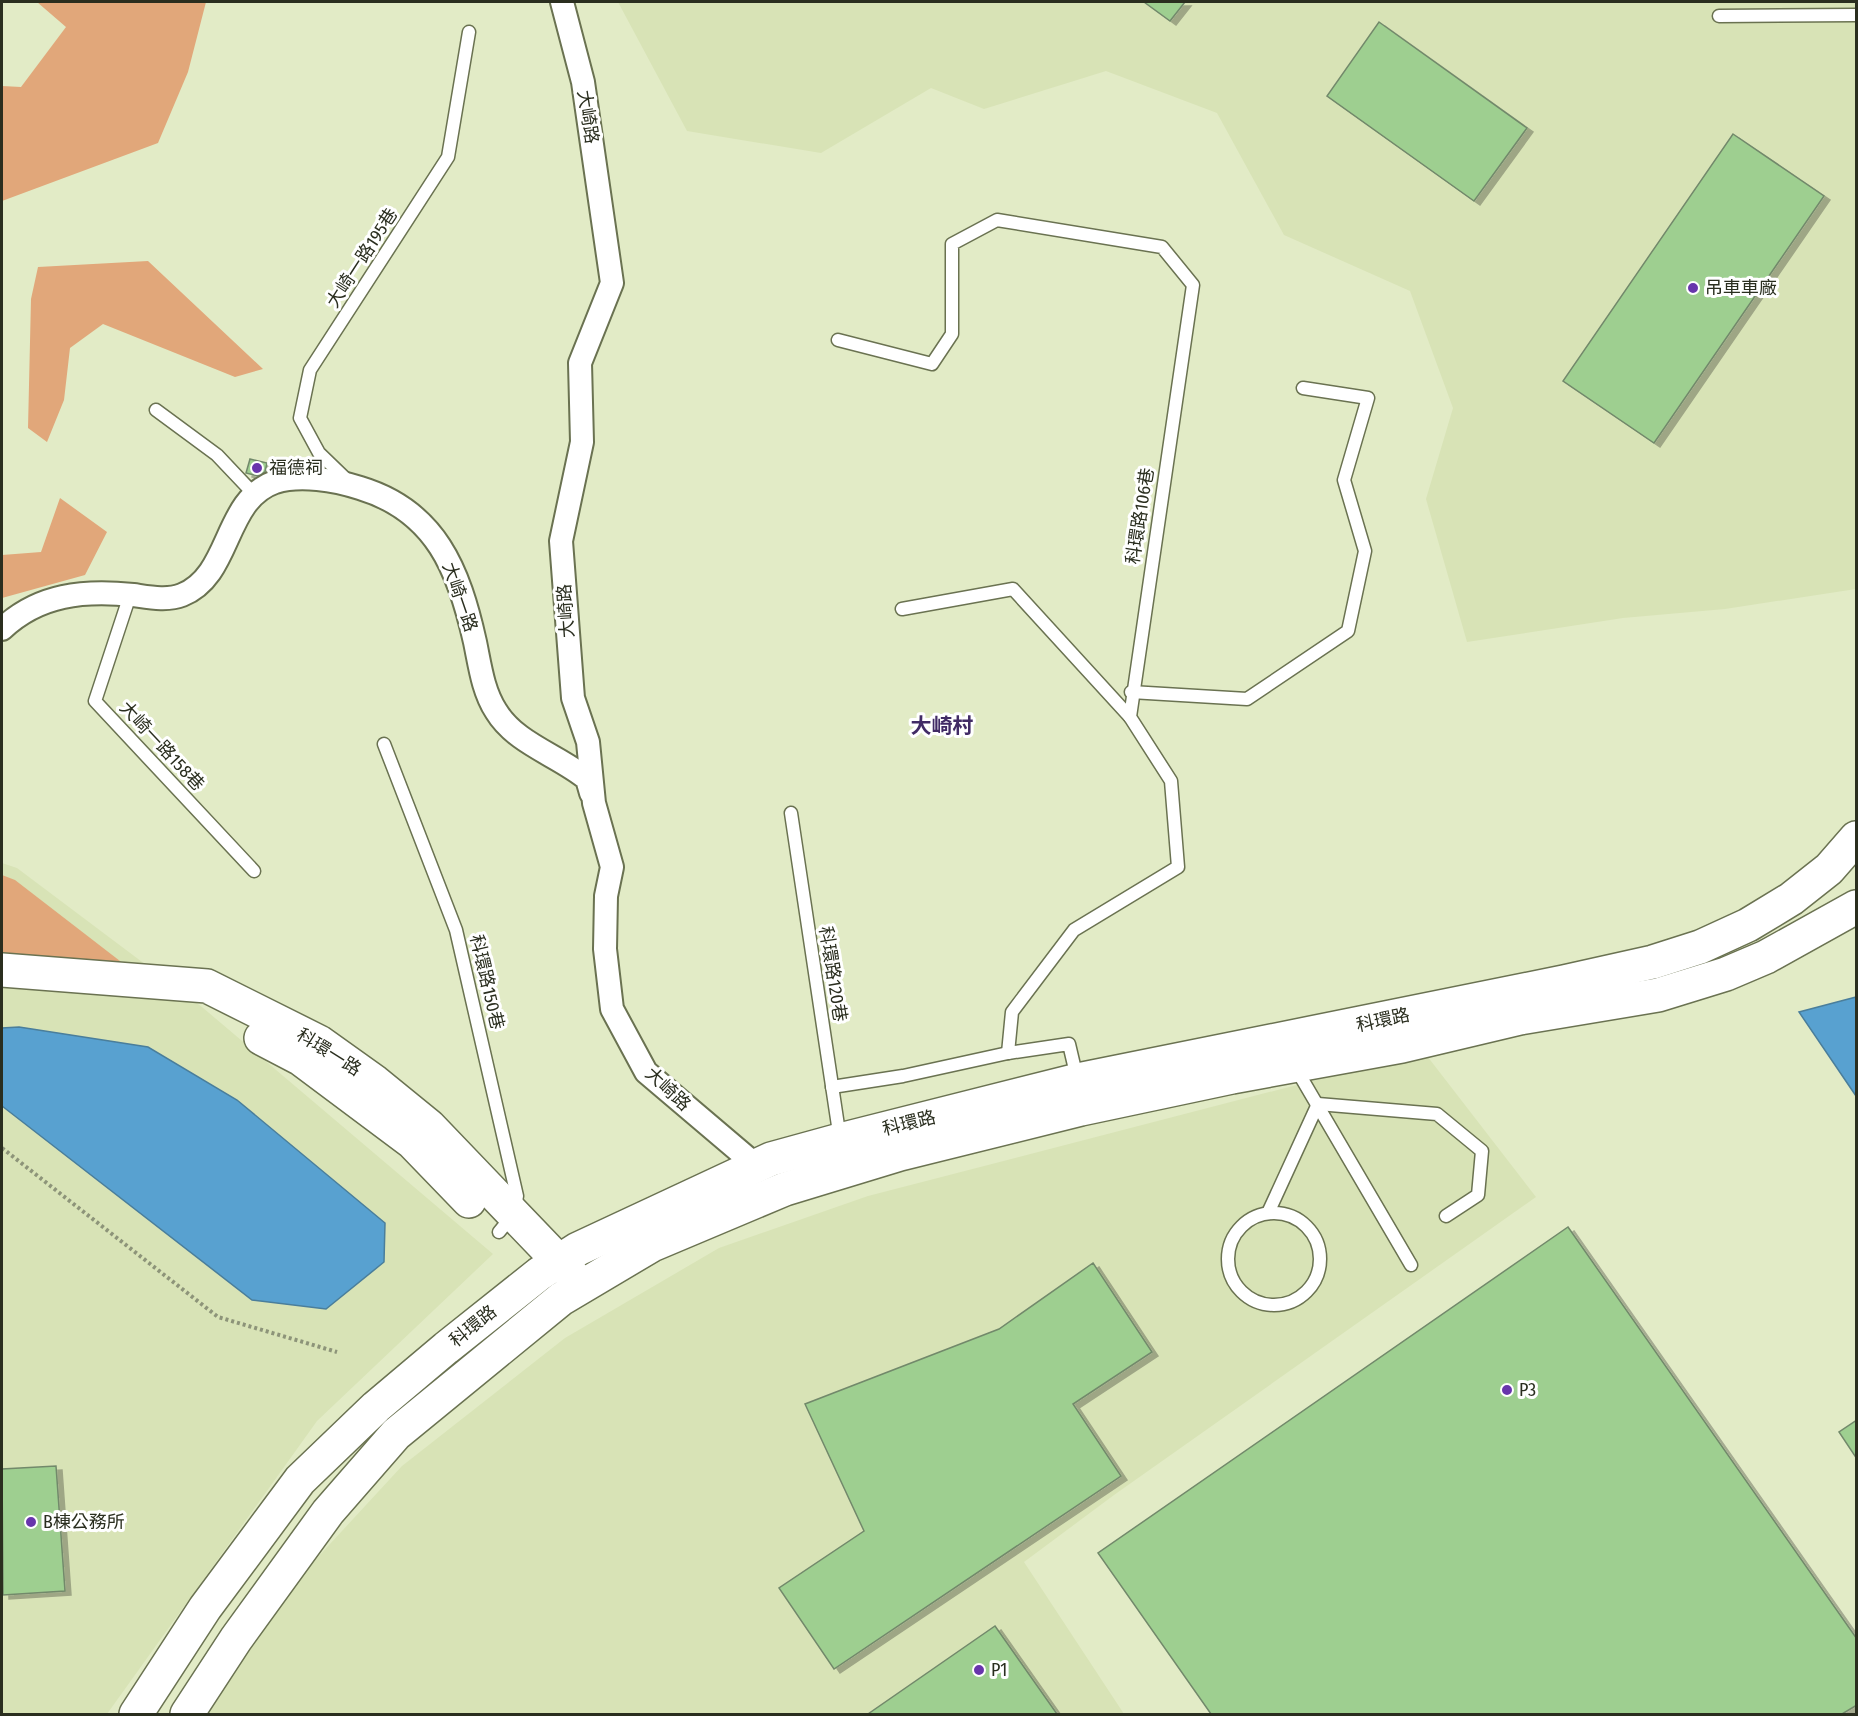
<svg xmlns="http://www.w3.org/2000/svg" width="1858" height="1716" font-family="'Fira Sans Condensed','Noto Sans TC',sans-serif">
	<defs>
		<filter id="shadow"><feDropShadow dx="6" dy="4" stdDeviation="0" flood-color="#0004"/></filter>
	</defs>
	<rect width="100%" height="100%" fill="#e2ebc6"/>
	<g fill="#d8e3b6">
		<path d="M 618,2 L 1856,2 L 1856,589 L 1725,609 L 1623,618 L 1467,642 L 1426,499 L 1453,408 L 1410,291 L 1284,235 L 1217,113 L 1106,71 L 984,109 L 931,88 L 821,153 L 687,131 Z"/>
		<path d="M 2,863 L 17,868 L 202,1007 L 493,1254 L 317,1421 L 107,1714 L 2,1714 Z"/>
		<path d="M 1424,1052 L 1536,1197 L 1114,1495 L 1024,1562 L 1124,1714 L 206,1714 L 294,1583 L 402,1466 L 565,1338 L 719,1248 L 868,1196 Z"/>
	</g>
	<g fill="#e1a77a">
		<path d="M 37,2 L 206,2 L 188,72 L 158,143 L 2,201 L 2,86 L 21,87 L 66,27 Z"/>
		<path d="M 148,261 L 263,369 L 235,377 L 103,324 L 70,348 L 64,400 L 47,442 L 28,428 L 31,299 L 38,267 Z"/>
		<path d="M 60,498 L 107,532 L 85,575 L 2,598 L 2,555 L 41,552 Z"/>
		<path d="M 2,875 L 15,880 L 142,978 L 2,962 Z"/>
	</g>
	<g fill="#58a1d0" stroke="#4a7e9b" stroke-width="1.5">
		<path d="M 1856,997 L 1856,1096 L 1799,1012 Z"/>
		<path d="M 19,1027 L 148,1047 L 237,1100 L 385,1223 L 384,1262 L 326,1309 L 252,1300 L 2,1106 L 2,1028 Z"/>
	</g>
	<g fill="#9ecf90" stroke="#72896b" stroke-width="1.5" filter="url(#shadow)">
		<path d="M 1144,2 L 1185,2 L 1170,21 Z"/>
		<path d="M 1379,22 L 1527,128 L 1474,201 L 1327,96 Z"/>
		<path d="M 1733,134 L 1824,196 L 1654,443 L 1563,381 Z"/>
		<path d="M 250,459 L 267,463 L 265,472 L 258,476 L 246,473 Z"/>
		<path d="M 1568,1227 L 1857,1639 L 1857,1705 L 1842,1714 L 1211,1714 L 1098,1553 Z"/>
		<path d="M 1093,1263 L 1152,1352 L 1073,1404 L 1121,1476 L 834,1669 L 779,1588 L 864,1531 L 805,1404 L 999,1329 Z"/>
		<path d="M 1857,1420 L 1857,1459 L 1839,1432 Z"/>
		<path d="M 56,1466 L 65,1591 L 3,1595 L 2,1469 Z"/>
		<path d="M 995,1626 L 1057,1714 L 868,1714 Z"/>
	</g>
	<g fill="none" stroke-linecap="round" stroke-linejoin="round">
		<defs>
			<g id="lane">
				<path d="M 1719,16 L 1856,15"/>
				<path d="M 838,340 L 932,364 L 952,334 L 952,244 L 997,220 L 1162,247 L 1193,285 L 1130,717 L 1171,781 L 1178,867 L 1074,930 L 1012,1012 L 1008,1053 L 1069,1044 L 1077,1078"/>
				<path d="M 156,410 L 217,455 L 254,494"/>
				<path d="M 348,481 L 319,453 L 300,418 L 310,370 L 448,157 L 469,32"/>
				<path d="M 130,595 L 95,701 L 254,871"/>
				<path d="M 902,609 L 1013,589 L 1130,717"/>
				<path d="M 1131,692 L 1247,699 L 1348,631 L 1365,551 L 1344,480 L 1368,398 L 1303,388"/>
				<path d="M 384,744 L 456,930 L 517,1196 L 513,1215 L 499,1232"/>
				<path d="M 791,813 L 840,1139"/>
				<path d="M 1295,1067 L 1411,1265"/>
				<path d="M 832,1087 L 903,1076 L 1008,1053"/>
				<path d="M 1268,1213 L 1318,1104 L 1437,1114 L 1482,1151 L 1478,1195 L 1446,1216"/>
				<circle cx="1274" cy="1259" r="46"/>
			</g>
			<g id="street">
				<path d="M 562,2 L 583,82 L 612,283 L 580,363 L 582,442 L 561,541 L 573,698 L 588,742 L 594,803 L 612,867 L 606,896 L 605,949 L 612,1009 L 646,1072 L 758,1167"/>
				<path d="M 2,629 C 39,594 84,590 133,595 C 148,597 167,601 182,595 C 232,575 223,500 275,482 C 300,474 335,480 360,488 C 436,511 459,570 475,642 C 480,666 483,691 496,711 C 516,744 558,755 587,779 L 591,793"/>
			</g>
			<g id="secondary">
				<path d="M 2,970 L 207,986 L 319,1042 L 375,1082 L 429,1126 L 572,1275"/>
				<path d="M 261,1038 L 301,1059 L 412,1142 L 469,1201"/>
				<path d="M 136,1714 L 205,1608 L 300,1480 L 376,1407 L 446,1348 L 539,1274 L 578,1249 L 771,1159 L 840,1140 L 1078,1080 L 1564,982 L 1653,962 L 1700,947 L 1748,925 L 1791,899 L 1829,869 L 1856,838"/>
				<path d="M 187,1714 L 236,1639 L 328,1512 L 396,1434 L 561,1299 L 652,1245 L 785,1189 L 900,1154 L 1081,1109 L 1232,1077 L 1402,1046 L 1520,1018 L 1658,995 L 1726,974 L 1766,957 L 1856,907"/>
			</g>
		</defs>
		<use href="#lane" stroke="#6a7251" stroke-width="15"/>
		<use href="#street" stroke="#6a7251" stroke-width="26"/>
		<use href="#secondary" stroke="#6a7251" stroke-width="36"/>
		<path stroke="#8d9479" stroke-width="4" stroke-dasharray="3 3" stroke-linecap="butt" d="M 2,1148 L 218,1317 L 337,1352"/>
		<use href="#lane" stroke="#fff" stroke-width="12"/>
		<use href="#street" stroke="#fff" stroke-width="22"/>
		<use href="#secondary" stroke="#fff" stroke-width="33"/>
	</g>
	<g fill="#6835ac" stroke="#fff" stroke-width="2">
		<circle cx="1693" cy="288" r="6"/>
		<circle cx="257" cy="468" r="6"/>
		<circle cx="1507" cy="1390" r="6"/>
		<circle cx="31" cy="1522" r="6"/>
		<circle cx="979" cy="1670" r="6"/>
	</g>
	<g text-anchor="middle" stroke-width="6" stroke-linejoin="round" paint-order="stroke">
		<g font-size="18" fill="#2a2e1f" stroke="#fff">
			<text transform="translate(588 117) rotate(81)" y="6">大崎路</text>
			<text transform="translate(362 258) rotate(-57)" y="6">大崎一路195巷</text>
			<text transform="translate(1140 516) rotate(-81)" y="6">科環路106巷</text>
			<text transform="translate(460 597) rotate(71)" y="6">大崎一路</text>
			<text transform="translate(566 611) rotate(-94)" y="6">大崎路</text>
			<text transform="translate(162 746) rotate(47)" y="6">大崎一路158巷</text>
			<text transform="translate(833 974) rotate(81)" y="6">科環路120巷</text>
			<text transform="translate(487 982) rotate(77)" y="6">科環路150巷</text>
			<text transform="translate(1383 1020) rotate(-12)" y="6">科環路</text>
			<text transform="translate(329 1052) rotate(32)" y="6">科環一路</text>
			<text transform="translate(668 1089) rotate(43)" y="6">大崎路</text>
			<text transform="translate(909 1123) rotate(-14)" y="6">科環路</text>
			<text transform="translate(473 1326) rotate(-39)" y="6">科環路</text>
		</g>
		<g font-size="18" fill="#2a2e1f" stroke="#fff" text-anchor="start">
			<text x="1705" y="294">吊車車廠</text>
			<text x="269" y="474">福德祠</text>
			<text x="1519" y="1396">P3</text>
			<text x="43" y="1528">B棟公務所</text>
			<text x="991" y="1676">P1</text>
		</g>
		<g font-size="21" font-weight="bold" fill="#412b65" stroke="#fff">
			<text x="942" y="733">大崎村</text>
		</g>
	</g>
	<rect width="1858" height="1716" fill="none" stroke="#2a2e1f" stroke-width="6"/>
</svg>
